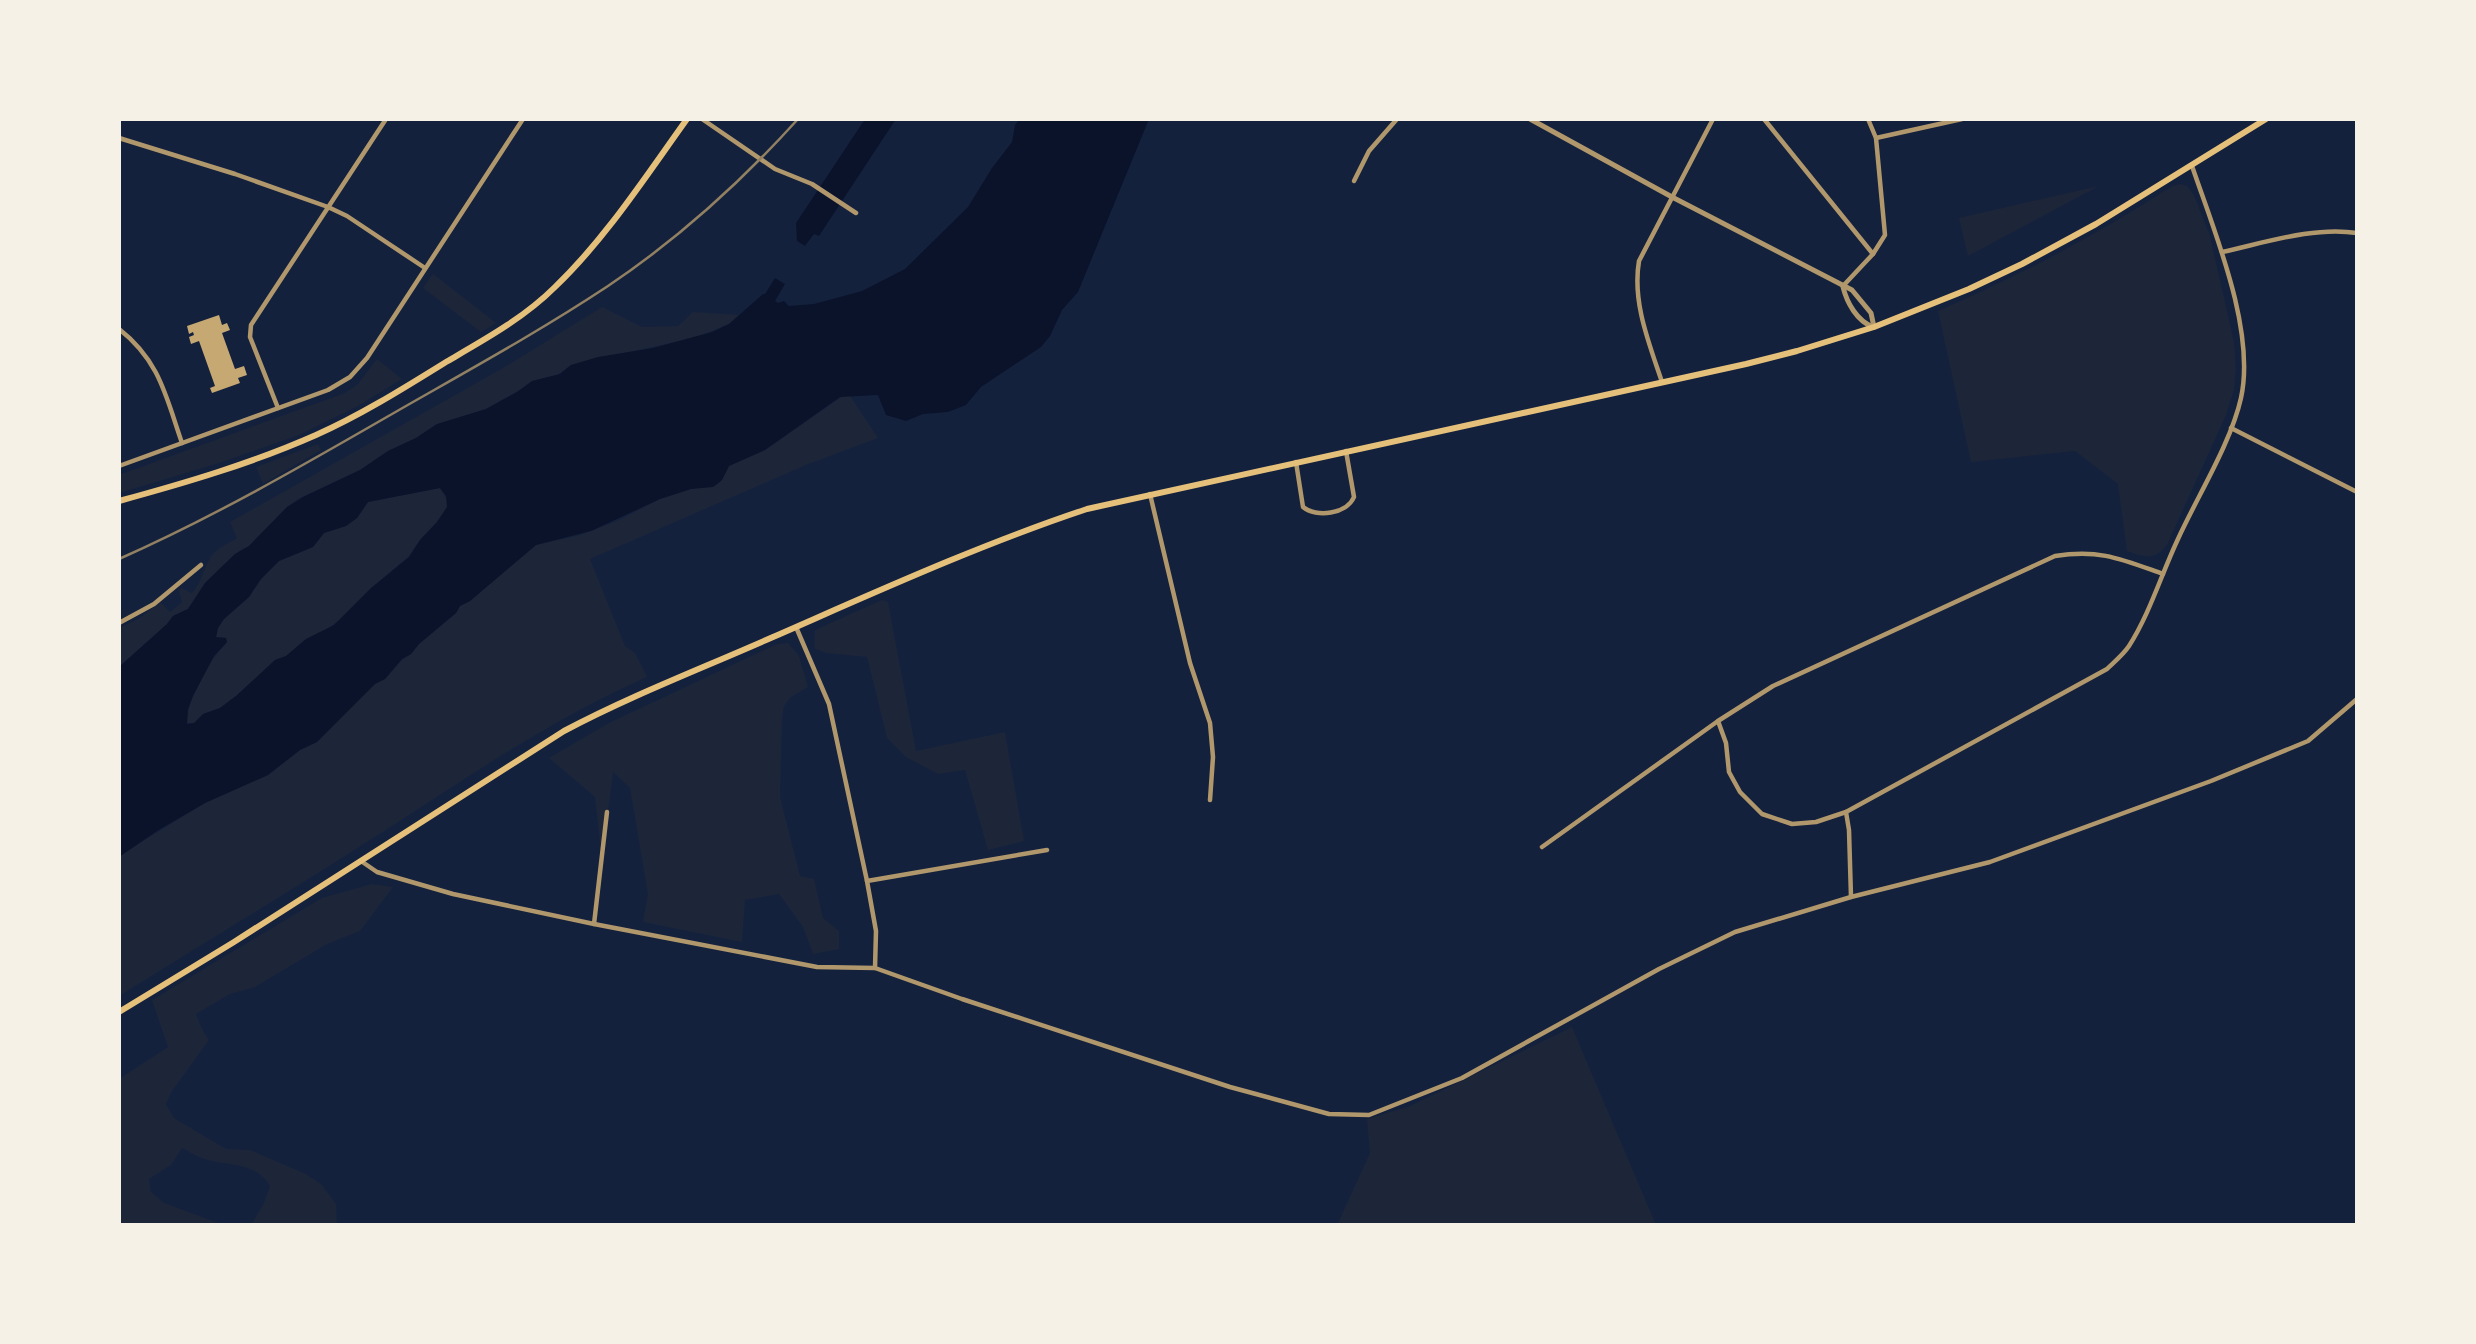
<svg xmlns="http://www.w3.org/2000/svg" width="2476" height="1344" font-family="Helvetica,sans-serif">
	<rect width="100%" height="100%" fill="#14213d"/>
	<g fill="#1d2539">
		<path d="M 2181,184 L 2187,186 L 2194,195 L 2210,236 L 2234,342 L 2236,368 L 2234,390 L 2226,415 L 2167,545 C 2155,561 2143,557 2127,551 L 2118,484 L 2075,451 L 1971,462 L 1938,311 C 2019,276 2097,235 2172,186 Z"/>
		<path d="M 2099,186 L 1968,256 L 1959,218 Z"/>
		<path d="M 433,274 L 496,323 L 481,332 L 423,288 Z"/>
		<path d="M 602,307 L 642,327 L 678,326 L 693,312 L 739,315 L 729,324 L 697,337 L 571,365 L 557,375 L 537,380 L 486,409 L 435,425 L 416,438 L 388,451 L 360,470 L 298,499 L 287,507 L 249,546 L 242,549 L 230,559 L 205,583 L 188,609 L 173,616 L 167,624 L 119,667 L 119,628 L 140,618 L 160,602 L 170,612 L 182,602 L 179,591 L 181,588 L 192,593 C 202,582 203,569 210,558 C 216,548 228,544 237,538 L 230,522 L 503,368 Z"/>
		<path d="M 377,359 L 402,379 L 358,406 L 299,435 L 219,463 L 119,493 L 119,475 L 345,393 L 358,384 Z"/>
		<path d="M 843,396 L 850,396 L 878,438 L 806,465 L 590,559 L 625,646 L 635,653 L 647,677 C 552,719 468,777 381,833 C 294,889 206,942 119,996 L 119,857 L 125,852 L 205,803 L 268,775 L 300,750 L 317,742 L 351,707 L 375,684 L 385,679 L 402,660 L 411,654 L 419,644 L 456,613 L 460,606 L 470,601 L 536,545 L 580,535 L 617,521 L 660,499 L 691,489 L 717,485 L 722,480 L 729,466 L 765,450 Z"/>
		<path d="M 318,444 L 321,450 L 263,484 L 256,467 Z"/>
		<path d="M 440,488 L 447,500 L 447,507 L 437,522 L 420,540 L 409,556 L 370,589 L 343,617 L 326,630 L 306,639 L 286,656 L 275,660 L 240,693 L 220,708 L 203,714 L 194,723 L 187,723 C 187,699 209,660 226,644 L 226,638 L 216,637 L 218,628 L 224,619 L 249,597 L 261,579 L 279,561 L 313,547 L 324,533 L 346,526 L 357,518 L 368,502 Z"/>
		<path d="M 882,600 L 888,602 L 916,751 L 1005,732 L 1024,841 L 988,850 L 965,770 L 938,774 L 906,757 L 887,738 L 867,657 L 826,653 L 814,648 L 815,630 Z"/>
		<path d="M 788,643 L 799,656 L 808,687 L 791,697 L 784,706 L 782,719 L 780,797 L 800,876 L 814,879 L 823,918 L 839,931 L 839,949 L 813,954 L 803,927 L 779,894 L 745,900 L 742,942 L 643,922 L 648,894 L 630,788 L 613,772 L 604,845 L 600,842 L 595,797 L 549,758 L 609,723 L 777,644 Z"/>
		<path d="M 372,884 L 393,887 L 360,931 L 327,944 L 255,987 L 230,994 L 196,1014 L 202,1029 L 209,1040 L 172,1091 L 166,1104 L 174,1118 L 226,1149 L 250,1150 L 306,1174 L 321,1184 L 336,1204 L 337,1225 L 251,1225 L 263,1205 L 270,1186 C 257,1163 231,1166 208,1160 C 199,1158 190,1152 182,1148 L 171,1165 L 149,1179 L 151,1192 L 164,1203 L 224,1225 L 119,1225 L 119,1079 L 168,1047 L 152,1000 L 322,898 Z"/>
		<path d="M 1572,1027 L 1656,1225 L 1337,1225 L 1370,1153 L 1367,1119 L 1410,1106 Z"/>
	</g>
	<g fill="#0b132b" fill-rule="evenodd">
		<path d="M 865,119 L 896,119 L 819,236 L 814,234 L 805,246 L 797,241 L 796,223 Z"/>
		<path d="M 1020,119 L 1149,119 L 1078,292 L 1062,310 L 1050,336 L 1041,347 L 981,387 L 966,405 L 948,412 L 923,414 L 906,421 L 886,415 L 878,395 L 840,397 L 765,450 L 729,466 L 722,480 L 713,487 L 691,489 L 660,499 L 591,531 L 536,545 L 470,601 L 460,606 L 456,613 L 419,644 L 411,654 L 402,659 L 385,679 L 375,684 L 317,742 L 300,750 L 268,775 L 205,803 L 157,831 L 119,857 L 119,667 L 167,624 L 173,616 L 188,609 L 205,583 L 235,554 L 249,546 L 287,507 L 303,497 L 360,470 L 388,451 L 416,438 L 437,424 L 486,409 L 517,392 L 532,381 L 560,374 L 571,365 L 598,357 L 653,348 L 712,332 L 729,324 L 763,294 L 765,294 L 775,278 L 785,284 L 775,301 L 778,303 L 784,301 L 789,306 L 814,304 L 862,291 L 905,269 L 968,207 L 992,168 L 1012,142 L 1015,125 ZM 440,488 L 446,496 L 447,507 L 437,522 L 420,540 L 409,557 L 370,589 L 334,625 L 306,639 L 286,656 L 275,660 L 236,696 L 220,708 L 203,714 L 194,723 L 187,724 L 188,709 L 193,696 L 214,656 L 227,642 L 226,638 L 216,637 L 218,628 L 224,619 L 249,597 L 261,579 L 279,561 L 313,547 L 324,533 L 346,526 L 357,518 L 368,502 Z"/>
	</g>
	<path fill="#c6a872" d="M 219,315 L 222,325 L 227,323 L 230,330 L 222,333 L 235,369 L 244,366 L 247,375 L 238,378 L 240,383 L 212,393 L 210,388 L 215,386 L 199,341 L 191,344 L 189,337 L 194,335 L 193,332 L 189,334 L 187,326 Z"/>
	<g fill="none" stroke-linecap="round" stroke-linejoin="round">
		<g stroke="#b1986c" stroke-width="4.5">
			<path d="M 702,119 L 775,169 L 812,184 L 856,213"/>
			<path d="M 1764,119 L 1873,254"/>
			<path d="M 119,138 L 235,174 L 328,207 L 347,216 L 425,268"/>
			<path d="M 1876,138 L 1962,119"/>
			<path d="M 1354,181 L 1369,151 L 1397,119"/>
			<path d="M 2222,252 C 2264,243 2314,226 2357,233"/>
			<path d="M 1843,286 L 1873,254 L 1885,235 L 1876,138 L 1868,119"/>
			<path d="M 119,329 C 160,361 166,397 182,443"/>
			<path d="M 1662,382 C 1649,343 1632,302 1639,261 L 1713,119"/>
			<path d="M 278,408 L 250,337 L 251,325 L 386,119"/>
			<path d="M 2231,428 L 2357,492"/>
			<path d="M 1296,462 L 1303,507 C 1316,518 1347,514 1354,497 L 1346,451"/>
			<path d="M 119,466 L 328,390 L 350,377 L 367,358 L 523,119"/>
			<path d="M 1150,494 L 1190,663 L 1210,723 L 1213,757 L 1210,800"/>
			<path d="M 119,623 L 154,604 L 201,565"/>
			<path d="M 796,627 L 829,704 L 867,881 L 876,931 L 875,968"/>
			<path d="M 1718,721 L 1726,743 L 1729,772 L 1740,792 L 1762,814 L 1792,824 L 1816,822 L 1846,812 L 2107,669 C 2114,662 2123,655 2129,646 C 2150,613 2161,575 2178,539 C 2197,497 2231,443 2241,398 C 2256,330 2214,231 2192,166"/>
			<path d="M 1846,812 L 1849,830 L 1851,897"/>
			<path d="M 1542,847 L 1718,721 L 1773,686 L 2055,556 C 2100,549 2121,559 2163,574"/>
			<path d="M 361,861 L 377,872 L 453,894 L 594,924 L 817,967 L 875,968 L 962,999 L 1230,1087 L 1329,1114 L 1369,1115 L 1462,1078 L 1659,969 L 1735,932 L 1851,897 L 1990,862 L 2211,781 L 2308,741 L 2357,699"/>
			<path d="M 867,881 L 1047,850"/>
			<path d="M 594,924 L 607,812"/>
		</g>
		<g stroke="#b1986c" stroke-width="5">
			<path d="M 1530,119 L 1672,197 L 1852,290 L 1871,313 L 1874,327"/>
			<path d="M 1843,287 C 1847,303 1857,321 1873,327"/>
		</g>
		<g stroke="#e5c07b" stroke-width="6">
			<path d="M 119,501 C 185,483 253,463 316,435 C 361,415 404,388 446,362 C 484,340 524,318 555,287 C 606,238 646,176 687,119"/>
			<path d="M 119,1012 L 234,942 L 564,731 C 632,695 703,668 773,637 C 876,592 979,545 1087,509 L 1746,364 L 1797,351 L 1874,327 L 1969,289 L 2022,264 L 2096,224 L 2266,119"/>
		</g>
		<path stroke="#918062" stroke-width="2.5" d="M 119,559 C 216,516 307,463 399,410 C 469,370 540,331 608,286 C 678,239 742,181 798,119"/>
	</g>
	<rect width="2476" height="1344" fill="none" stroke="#f6f1e7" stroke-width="242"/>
</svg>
